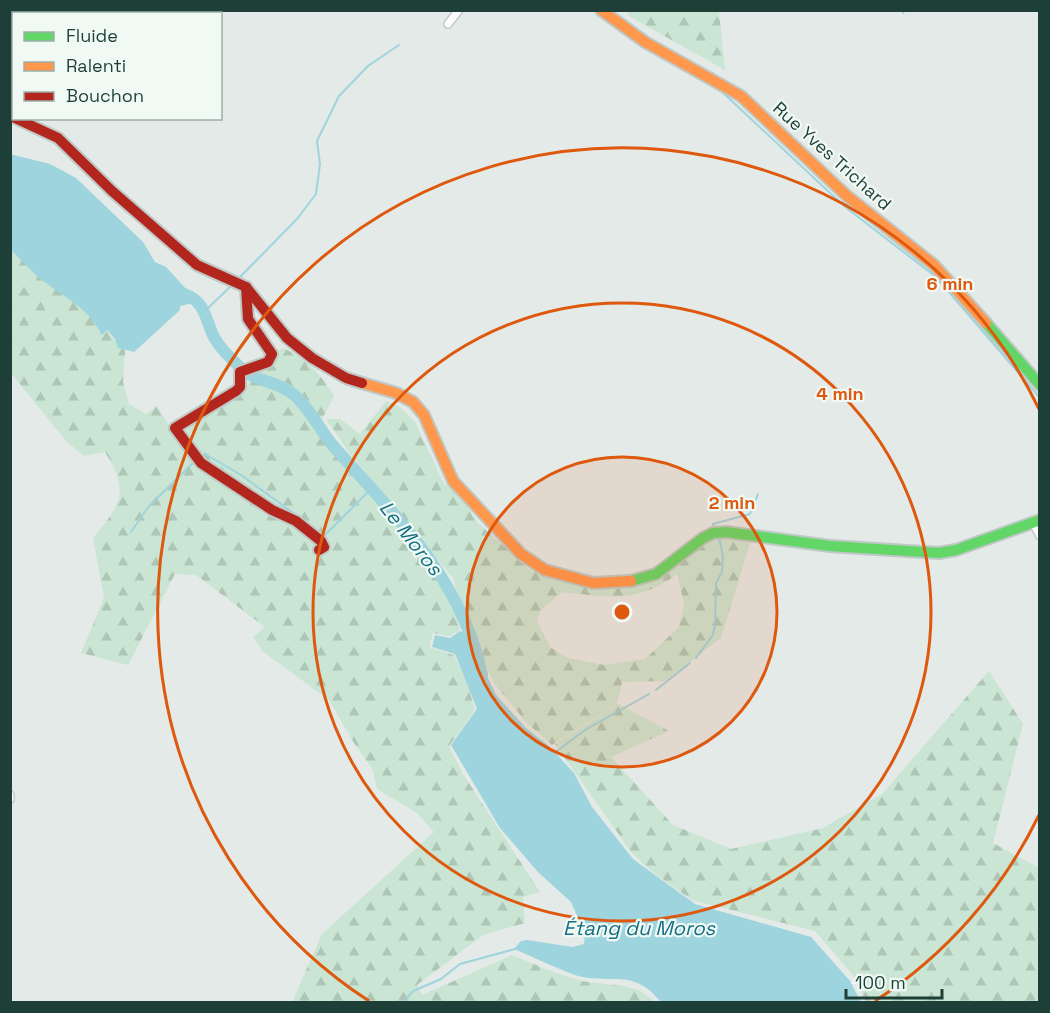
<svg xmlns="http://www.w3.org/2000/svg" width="1050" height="1013" font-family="'Space Grotesk',sans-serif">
	<defs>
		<pattern id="forest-firs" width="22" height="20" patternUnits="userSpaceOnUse" patternTransform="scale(1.5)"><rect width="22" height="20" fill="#cae5d3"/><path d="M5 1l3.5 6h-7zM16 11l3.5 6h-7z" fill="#adc6b6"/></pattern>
	</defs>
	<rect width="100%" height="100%" fill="#e3eae7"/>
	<g fill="url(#forest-firs)" fill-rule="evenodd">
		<path d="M 630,10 L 719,11 L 725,70 L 627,15 Z"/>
		<path d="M 11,248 L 81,303 L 125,351 L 123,382 L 129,404 L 146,414 L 157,406 L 184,450 L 185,434 L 194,420 L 238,395 L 254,376 L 256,368 L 283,348 C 304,357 323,376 334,396 L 317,429 L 368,482 L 395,523 L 419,546 L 450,584 L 460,630 L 450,636 L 433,633 L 429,647 L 454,655 L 467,683 L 475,710 L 449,746 L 463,774 L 540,892 L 523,897 L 525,923 L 483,935 L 417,985 L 422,995 L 512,955 C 534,964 556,974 579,980 C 603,987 636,980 654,1002 L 292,1002 L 322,934 L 434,832 L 417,813 L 377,789 L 373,770 L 354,743 L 329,700 L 262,651 L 253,637 L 265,627 L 196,575 L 175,574 L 128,665 L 81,653 L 104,598 L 93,538 C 120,505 131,492 105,452 L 84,456 L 66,441 L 11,373 Z"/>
		<path d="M 386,401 L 400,407 L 415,422 L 444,484 L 458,493 L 478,523 L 531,571 L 585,585 L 630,586 L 713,533 L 751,540 L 721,638 L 665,681 L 622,682 L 617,704 L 552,745 L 526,722 L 494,683 L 465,621 L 453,578 L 350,454 L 326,419 L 340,419 L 360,434 ZM 677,574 L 684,604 L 679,627 L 645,659 L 604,665 L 568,658 L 550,647 L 537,621 L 541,610 L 562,592 C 608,597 638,604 677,574 Z"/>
		<path d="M 989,671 L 1023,724 L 993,843 L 1039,868 L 1039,1002 L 866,1002 L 853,975 L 815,931 L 692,900 L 650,870 L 631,852 L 555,744 L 618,704 L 669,731 L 611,757 L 673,825 L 731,849 L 823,828 L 882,794 Z"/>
	</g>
	<g fill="#9ed4dd">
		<path d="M 10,154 L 50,164 L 76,178 L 143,242 L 155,262 L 166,267 L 198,302 L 180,306 L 180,310 L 134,352 L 118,348 L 115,339 L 107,330 L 102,335 C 86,304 63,298 37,276 C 28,268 20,258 11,250 Z"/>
		<path d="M 460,631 L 467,634 L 496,695 L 526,728 L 549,746 L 574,773 L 592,807 L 633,859 L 695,904 L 811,937 L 850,981 L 861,1002 L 661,1002 C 632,966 611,986 575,975 C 555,968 534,957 514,949 L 521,941 L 527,940 L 572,947 L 584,944 L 585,934 L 571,902 L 538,872 L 500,828 L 451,745 L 477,709 L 455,654 L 432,647 L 435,635 L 450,638 Z"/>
	</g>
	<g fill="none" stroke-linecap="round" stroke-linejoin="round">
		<g stroke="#9ed4dd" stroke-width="2">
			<path d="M 903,13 L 905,10"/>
			<path d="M 637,30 L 657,43"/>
			<path d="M 701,68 L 714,74 L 715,78"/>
			<path d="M 719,89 L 844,206 L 936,277 L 1040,398"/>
			<path d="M 240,277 L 297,219 L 316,194 L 320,164 L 317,141 L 339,96 L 368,66 L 399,45"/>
			<path d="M 205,311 L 232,285"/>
			<path d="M 202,456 L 205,454 L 241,475 L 303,520"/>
			<path d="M 714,527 L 713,524 L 750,514 L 758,494"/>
			<path d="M 131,532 L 149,506 L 193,463"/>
			<path d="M 323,537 L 371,489"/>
			<path d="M 696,658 L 713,635 L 715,625 L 716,583 L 722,572 L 723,556 L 719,538"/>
			<path d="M 656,690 L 690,663"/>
			<path d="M 553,754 L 585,730 L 649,694"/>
			<path d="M 408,1002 L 407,998 L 413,991 L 441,979 L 460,964 L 515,949"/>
		</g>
		<path stroke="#9ed4dd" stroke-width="12" d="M 184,294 C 204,301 205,316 212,333 C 217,345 231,359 241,368 C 255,382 278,381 293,394 C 310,408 321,432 335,448 C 398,519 462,580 482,675"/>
		<defs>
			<g id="street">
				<path d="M 448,24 L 459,10"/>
				<path d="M 1033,523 L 1040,536"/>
				<path d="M 10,795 L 10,799"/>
			</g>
			<g id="fast">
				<path d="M 986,323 L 1040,385"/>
				<path d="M 631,581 L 656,574 L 703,538 L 713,533 L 726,532 L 830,546 L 939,553 L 956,550 L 1040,520"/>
			</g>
			<g id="slow">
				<path d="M 601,10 L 645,42 L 741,96 L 847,196 L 934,265 L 986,323"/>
				<path d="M 362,383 L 396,393 L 413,402 L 424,415 L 453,481 L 521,554 L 545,570 L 593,583 L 631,581"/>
			</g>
			<g id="jam">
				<path d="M 15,118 L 58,138 L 112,191 L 197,265 L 246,287 L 287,338 L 312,358 L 346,378 L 362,383"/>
				<path d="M 246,287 L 248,319 L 272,354 L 268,362 L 240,372 L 240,387 L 236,391 L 175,428 L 201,463 L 272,510 L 296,521 L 321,541 L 324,547 L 319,550"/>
			</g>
		</defs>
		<use href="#street" stroke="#c0c7c4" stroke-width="10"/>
		<use href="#fast" stroke="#bec8c4" stroke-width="14"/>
		<use href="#slow" stroke="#bec8c4" stroke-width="14"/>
		<use href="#jam" stroke="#bec8c4" stroke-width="14"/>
		<use href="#street" stroke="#fbfcfb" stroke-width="7"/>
		<use href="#fast" stroke="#63d668" stroke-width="10"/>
		<use href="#slow" stroke="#ff974d" stroke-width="10"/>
		<use href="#jam" stroke="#b3261e" stroke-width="10"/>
	</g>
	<circle cx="622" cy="612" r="155" fill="#de580e" fill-opacity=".12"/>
	<g fill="none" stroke="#de580e" stroke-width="3">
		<circle cx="622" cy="612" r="155"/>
		<circle cx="622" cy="612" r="309"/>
		<path d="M1039 815A464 464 0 0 1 875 1001M369 1001A464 464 0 1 1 1039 409"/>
	</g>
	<g text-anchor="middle" stroke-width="4.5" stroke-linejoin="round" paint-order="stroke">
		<g font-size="18" fill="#1e3f37" stroke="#f1f9f5">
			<text transform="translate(832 156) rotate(42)" y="6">Rue Yves Trichard</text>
		</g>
		<g font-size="20" font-style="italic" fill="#126e82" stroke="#f1f9f5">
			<text transform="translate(411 538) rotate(52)" y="7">Le Moros</text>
			<text x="639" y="935">Étang du Moros</text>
		</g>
	</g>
	<circle cx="622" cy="612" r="9" fill="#de580e" stroke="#f1f9f5" stroke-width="3"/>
	<g font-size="18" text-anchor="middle" font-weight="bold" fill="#de580e" stroke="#f1f9f5" stroke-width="4.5" stroke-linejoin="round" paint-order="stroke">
		<text x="950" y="290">6 min</text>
		<text x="840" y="400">4 min</text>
		<text x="732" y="509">2 min</text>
	</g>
	<rect width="1050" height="1013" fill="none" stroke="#1e3f37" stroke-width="24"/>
	<rect x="12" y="12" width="210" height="108" fill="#f1f9f5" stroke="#9dafa9" stroke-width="1.5"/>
	<rect x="24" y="32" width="30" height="9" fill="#63d668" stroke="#9dafa9" stroke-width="1.5"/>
	<text x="66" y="42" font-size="18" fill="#1e3f37">Fluide</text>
	<rect x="24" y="62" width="30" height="9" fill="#ff974d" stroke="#9dafa9" stroke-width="1.5"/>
	<text x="66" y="72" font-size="18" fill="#1e3f37">Ralenti</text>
	<rect x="24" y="92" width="30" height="9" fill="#b3261e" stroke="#9dafa9" stroke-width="1.5"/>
	<text x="66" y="102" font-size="18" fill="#1e3f37">Bouchon</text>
	<path d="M846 989v9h96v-9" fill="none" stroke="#1e3f37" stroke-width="3"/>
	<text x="855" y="989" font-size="18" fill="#1e3f37" stroke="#f1f9f5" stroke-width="4.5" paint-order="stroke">100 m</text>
</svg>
